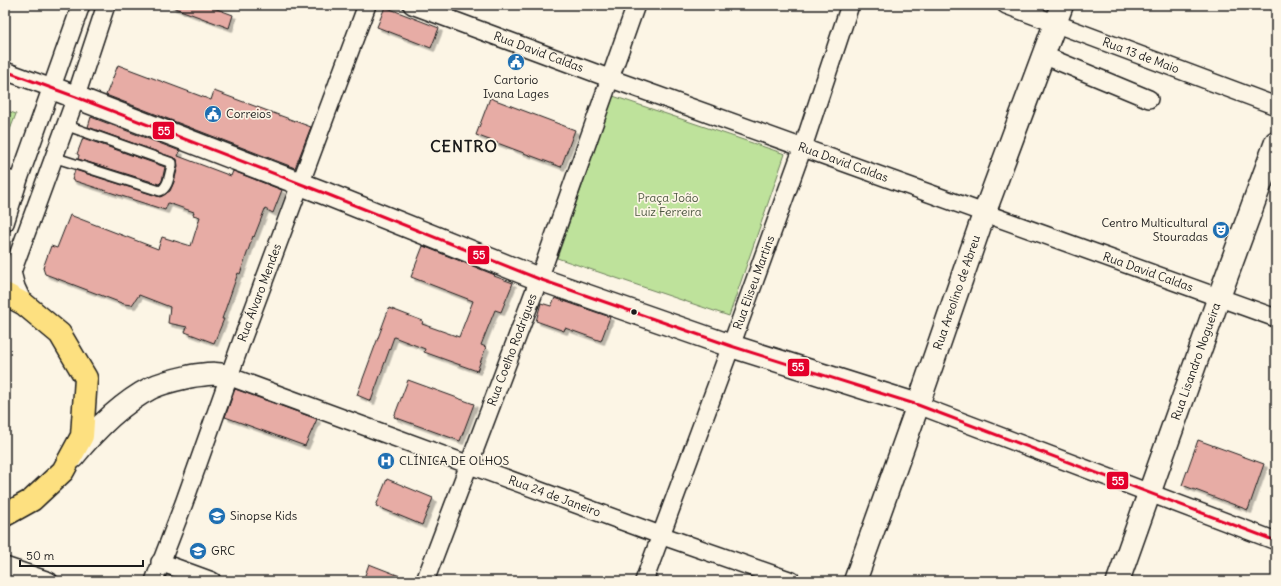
<svg xmlns="http://www.w3.org/2000/svg" width="1281" height="586" font-family="Delius,sans-serif">
	<defs>
		<filter id="shadow"><feDropShadow dx="3.5" dy="3.5" stdDeviation="0" flood-color="#0004"/></filter>
	</defs>
	<rect width="100%" height="100%" fill="#fcf5e5"/>
	<filter id="ink" filterUnits="userSpaceOnUse"><feTurbulence type="fractalNoise" baseFrequency=".025" numOctaves="2"/><feDisplacementMap in="SourceGraphic" scale="8" xChannelSelector="R" yChannelSelector="G"/><feConvolveMatrix kernelMatrix="1 2 1 2 8 2 1 2 1" color-interpolation-filters="sRGB"/></filter>
	<g filter="url(#ink)">
		<g fill="#bee29b" stroke="#6d7f5c">
			<path d="M 613,96 L 785,154 L 729,316 L 557,258 Z"/>
			<path d="M 5,110 L 16,114 L 5,143 Z"/>
		</g>
		<g fill="#e7aca5" stroke="#1c1c1c" filter="url(#shadow)">
			<path d="M 172,5 L 206,5 L 233,15 L 229,28 L 172,7 Z"/>
			<path d="M 385,7 L 439,28 L 431,48 L 377,27 Z"/>
			<path d="M 118,65 L 211,100 L 214,91 L 311,127 L 295,168 L 106,95 Z"/>
			<path d="M 490,98 L 575,130 L 561,167 L 476,135 Z"/>
			<path d="M 91,117 L 180,151 L 178,156 L 231,176 L 233,171 L 282,190 L 273,213 L 265,209 L 254,237 L 253,236 L 240,274 L 238,273 L 222,319 L 224,319 L 214,343 L 185,332 L 187,327 L 168,323 L 170,307 L 139,295 L 132,305 L 124,304 L 45,274 L 43,268 L 51,246 L 57,248 L 70,215 L 158,249 L 162,237 L 191,246 L 200,217 L 193,215 L 194,212 L 168,203 L 165,210 L 72,180 L 75,170 L 160,197 L 170,191 L 174,182 L 178,166 L 177,159 L 88,127 Z"/>
			<path d="M 83,138 L 165,167 L 162,181 L 159,184 L 78,159 L 79,155 L 77,154 Z"/>
			<path d="M 423,246 L 495,275 L 494,276 L 513,283 L 501,312 L 495,310 L 481,345 L 486,347 L 477,371 L 424,352 L 425,349 L 394,337 L 371,401 L 357,395 L 389,308 L 423,321 L 422,324 L 459,337 L 473,301 L 411,277 Z"/>
			<path d="M 555,298 L 610,317 L 601,341 L 565,328 L 564,331 L 536,321 L 541,303 L 551,306 Z"/>
			<path d="M 408,380 L 474,404 L 460,441 L 394,417 Z"/>
			<path d="M 235,389 L 317,419 L 305,446 L 225,417 Z"/>
			<path d="M 1198,440 L 1264,464 L 1248,510 L 1182,485 Z"/>
			<path d="M 387,479 L 433,498 L 422,525 L 376,506 Z"/>
			<path d="M 369,564 L 410,580 L 410,581 L 363,581 Z"/>
		</g>
		<g fill="none" stroke-linecap="round" stroke-linejoin="round">
			<defs>
				<g id="lane">
					<path d="M 53,157 L 160,191 C 169,187 169,175 172,166 L 172,163 L 65,125"/>
					<path d="M 5,174 L 19,179"/>
				</g>
				<g id="street">
					<path id="s1" d="M 412,5 L 606,77 L 1276,318"/>
					<path id="s2" d="M 1006,5 L 1276,106"/>
					<path d="M 1043,55 L 1149,99"/>
					<path d="M 5,71 L 52,88"/>
					<path d="M 5,223 L 19,179 L 81,5"/>
					<path d="M 24,304 L 16,287 L 12,272 L 72,108 L 106,5"/>
					<path id="s3" d="M 228,376 L 660,535 L 792,581"/>
					<path d="M 918,405 L 1276,541"/>
					<path d="M 160,562 L 212,581"/>
					<path d="M 5,566 L 49,581"/>
					<path id="s4" d="M 154,581 L 184,503 L 242,340 L 367,5"/>
					<path id="s5" d="M 425,581 L 539,279 L 636,5"/>
					<path id="s6" d="M 644,581 L 731,346 L 803,147 L 850,5"/>
				</g>
				<g id="secondary">
					<path d="M 52,88 L 324,193 L 539,279 L 731,346 L 918,405"/>
					<path d="M 73,457 C 94,431 122,403 151,388 C 163,382 179,379 192,376 C 208,374 213,372 228,376"/>
					<path id="s7" d="M 855,581 L 918,405 L 984,214 L 1062,5"/>
					<path id="s8" d="M 1118,581 L 1219,297 L 1276,142"/>
				</g>
				<path id="primary" d="M 5,294 L 24,304 L 60,334 L 86,378 L 82,436 L 63,471 L 32,500 L 5,515"/>
			</defs>
			<use href="#lane" stroke="#1c1c1c" stroke-width="12"/>
			<use href="#street" stroke="#1c1c1c" stroke-width="20"/>
			<use href="#secondary" stroke="#1c1c1c" stroke-width="25"/>
			<use href="#primary" stroke="#1c1c1c" stroke-width="25"/>
			<use href="#lane" stroke="#fcf5e5" stroke-width="9"/>
			<use href="#street" stroke="#fcf5e5" stroke-width="17"/>
			<use href="#secondary" stroke="#fcf5e5" stroke-width="22"/>
			<use href="#primary" stroke="#fde080" stroke-width="22"/>
			<defs>
				<path id="bus-1" d="M 5,71 L 76,97 L 324,193 L 539,279 L 731,346 L 918,405 L 1276,541"/>
			</defs>
			<use href="#bus-1" stroke="#fcf5e5" stroke-width="6"/>
			<use href="#bus-1" stroke="#e4002b" stroke-width="3"/>
		</g>
	</g>
	<defs>
		<symbol id="civic-disc" viewBox="-11 -11 22 22"><circle r="9.5" fill="#1f6fb2" stroke="#fcf5e5"/><path d="M-.6-6.5H3V-4.5H.6V-3L4-1V1h2V6H-6V1h2V-1L-.6-3ZM-1.2 2.5V6h2.4V2.5Z" fill="#fff"/></symbol>
		<symbol id="theatre-disc" viewBox="-11 -11 22 22"><circle r="9.5" fill="#1f6fb2" stroke="#fcf5e5"/><path d="M-5-5.5Q0-4 5-5.5V0Q5 5 0 6Q-5 5-5 0ZM-3.3-2.5H-1v1.5H-3.3ZM1-2.5H3.3v1.5H1ZM-2.8 1Q0 5.5 2.8 1Z" fill="#fff"/></symbol>
		<symbol id="hospital-disc" viewBox="-11 -11 22 22"><circle r="9.5" fill="#1f6fb2" stroke="#fcf5e5"/><path d="M-5-5h3v3.5h4V-5h3V5h-3V1.5h-4V5h-3Z" fill="#fff"/></symbol>
		<symbol id="school-disc" viewBox="-11 -11 22 22"><circle r="9.5" fill="#1f6fb2" stroke="#fcf5e5"/><path d="M0-5L7-2L0 1L-7-2ZM-4 1L0 2.5L4 1V4Q0 6-4 4Z" fill="#fff"/></symbol>
		<symbol id="university-disc" viewBox="-11 -11 22 22"><circle r="9.5" fill="#1f6fb2" stroke="#fcf5e5"/><path d="M0-5L7-2L0 1L-7-2ZM-4 1L0 2.5L4 1V4Q0 6-4 4Z" fill="#fff"/></symbol>
	</defs>
	<g fill-rule="evenodd">
		<use href="#civic-disc" x="506" y="52" width="20" height="20"/>
		<use href="#civic-disc" x="203" y="104" width="20" height="20"/>
		<use href="#theatre-disc" x="1211" y="220" width="20" height="20"/>
		<use href="#hospital-disc" x="376" y="451" width="20" height="20"/>
		<use href="#school-disc" x="207" y="506" width="20" height="20"/>
		<use href="#university-disc" x="188" y="541" width="20" height="20"/>
	</g>
	<circle fill="#1c1c1c" stroke="#fcf5e5" stroke-width="1.5" cx="634" cy="312" r="3.5"/>
	<g text-anchor="middle" stroke-width="3.5" stroke-linejoin="round" paint-order="stroke">
		<g font-size="12" fill="#1c1c1c" stroke="#fcf5e5">
			<text dy="4" stroke="none"><textPath href="#s1" startOffset="135">Rua David Caldas</textPath></text>
			<text dy="4" stroke="none"><textPath href="#s2" startOffset="144">Rua 13 de Maio</textPath></text>
			<text dy="4" stroke="none"><textPath href="#s1" startOffset="459">Rua David Caldas</textPath></text>
			<text dy="4" stroke="none"><textPath href="#s1" startOffset="783">Rua David Caldas</textPath></text>
			<text dy="4" stroke="none"><textPath href="#s6" startOffset="318">Rua Eliseu Martins</textPath></text>
			<text dy="4" stroke="none"><textPath href="#s7" startOffset="306">Rua Areolino de Abreu</textPath></text>
			<text dy="4" stroke="none"><textPath href="#s4" startOffset="307">Rua Álvaro Mendes</textPath></text>
			<text dy="4" stroke="none"><textPath href="#s5" startOffset="247">Rua Coelho Rodrigues</textPath></text>
			<text dy="4" stroke="none"><textPath href="#s8" startOffset="233">Rua Lisandro Nogueira</textPath></text>
			<text dy="4" stroke="none"><textPath href="#s3" startOffset="348">Rua 24 de Janeiro</textPath></text>
		</g>
		<g font-size="12" fill="#1c1c1c" stroke="#fcf5e5" text-anchor="start">
			<text x="516" y="84" text-anchor="middle">Cartorio<tspan x="516" dy="14">Ivana Lages</tspan></text>
			<text x="226" y="118">Correios</text>
			<text x="1208" y="227" text-anchor="end">Centro Multicultural<tspan x="1208" dy="14">Stouradas</tspan></text>
			<text x="399" y="465">CLÍNICA DE OLHOS</text>
			<text x="230" y="520">Sinopse Kids</text>
			<text x="211" y="555">GRC</text>
		</g>
		<g font-size="12" fill="#4d5742" stroke="#fcf5e5">
			<text x="668" y="202">Praça João<tspan x="668" dy="14">Luiz Ferreira</tspan></text>
		</g>
		<g font-size="16" font-weight="bold" letter-spacing="1" fill="#1c1c1c" stroke="#fcf5e5">
			<text x="464" y="152">CENTRO</text>
		</g>
	</g>
	<g stroke="#fcf5e5" stroke-width="1.5">
		<rect x="152" y="121" width="23" height="19" rx="4" fill="#e4002b"/>
		<rect x="467" y="245" width="23" height="20" rx="4" fill="#e4002b"/>
		<rect x="787" y="358" width="23" height="19" rx="4" fill="#e4002b"/>
		<rect x="1106" y="471" width="23" height="19" rx="4" fill="#e4002b"/>
	</g>
	<g font-size="11" text-anchor="middle" font-weight="bold" fill="#fff">
		<text x="164" y="135">55</text>
		<text x="479" y="259">55</text>
		<text x="798" y="371">55</text>
		<text x="1118" y="485">55</text>
	</g>
	<rect width="1281" height="586" fill="none" stroke="#fcf5e5" stroke-width="20"/>
	<rect x="10" y="10" width="1261" height="566" fill="none" stroke="#1c1c1c" stroke-width="1.5" filter="url(#ink)"/>
	<path d="M20 560v6h123v-6" fill="none" stroke="#1c1c1c" stroke-width="2"/>
	<text x="26" y="560" font-size="12" fill="#1c1c1c" stroke="#fcf5e5" stroke-width="3" paint-order="stroke">50 m</text>
</svg>
